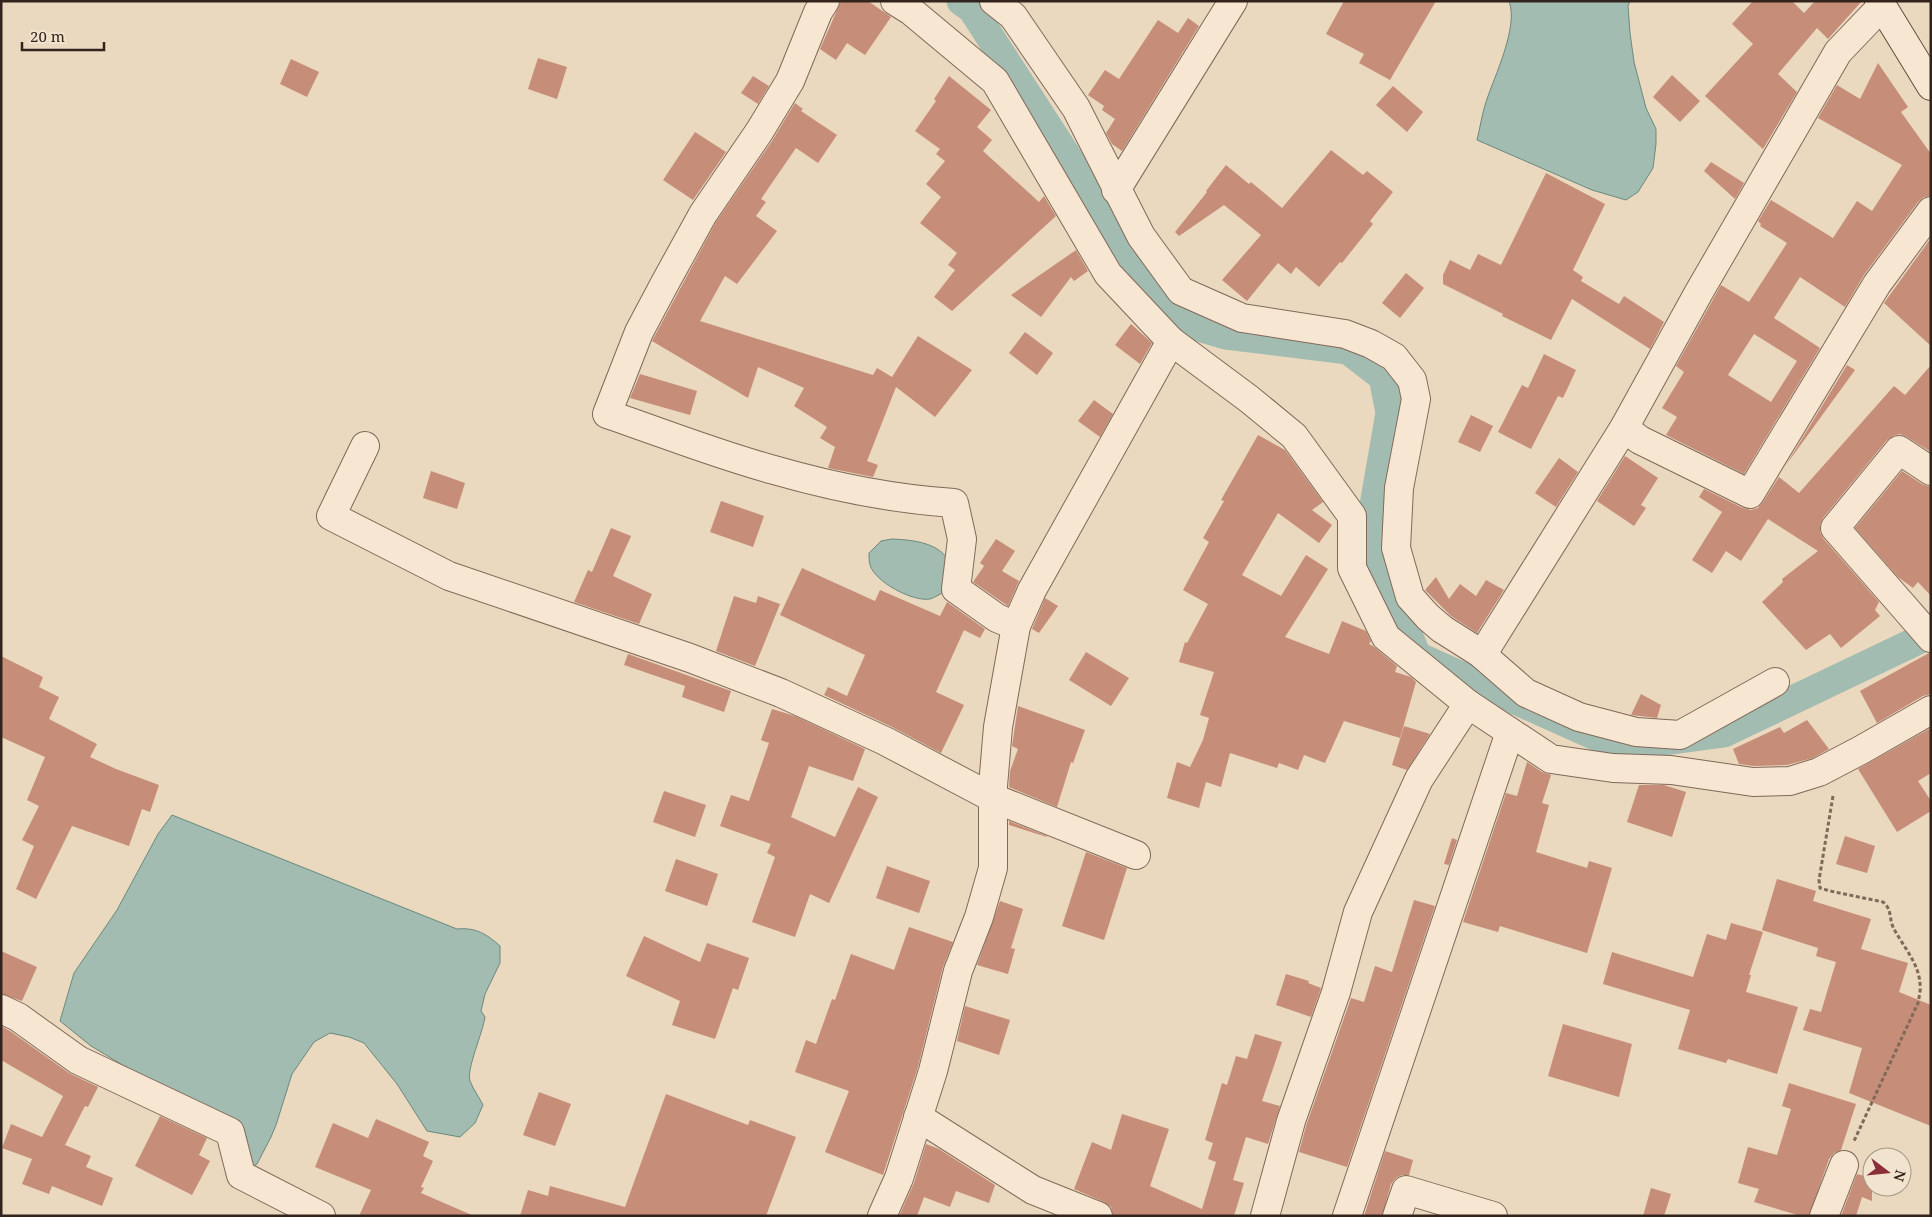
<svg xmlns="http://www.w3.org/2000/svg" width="1932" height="1217" font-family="'Noto Serif',serif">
	<rect width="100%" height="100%" fill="#ead8bf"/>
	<g fill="#a2bcb1" stroke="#6a897d">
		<path d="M 1509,1 L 1630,1 L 1628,6 L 1630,33 L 1634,62 L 1646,108 L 1656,129 L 1656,144 L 1653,168 L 1638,192 L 1626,200 L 1592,190 L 1477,140 C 1480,128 1482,114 1486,102 C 1494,77 1519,27 1509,1 Z"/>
		<path d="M 892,539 C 912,540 935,542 947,558 L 944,592 C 940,594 934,598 930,599 C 913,602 875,582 870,565 C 869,562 869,557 869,553 L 881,541 Z"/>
		<path d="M 172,815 L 457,929 C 475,927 487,934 500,946 L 500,963 L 485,994 L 481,1011 L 485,1017 C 483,1032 466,1070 470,1081 C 473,1089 479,1097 483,1105 L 475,1123 L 460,1137 L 427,1131 L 397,1084 L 364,1043 L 349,1037 L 330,1033 L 314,1042 L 292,1074 L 276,1125 L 271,1137 L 257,1164 L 246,1170 L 241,1150 L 164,1090 L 91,1046 L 60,1021 L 74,973 L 117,910 L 158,834 Z"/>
	</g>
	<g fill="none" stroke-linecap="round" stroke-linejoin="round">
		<path stroke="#a2bcb1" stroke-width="29" d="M 961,1 L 972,9 L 1160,300 L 1182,322 L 1226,335 L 1348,350 L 1383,377 L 1390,413 L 1368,540 L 1417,656 L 1620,747 L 1724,733 L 1931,634"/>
	</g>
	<g fill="#c68e78" fill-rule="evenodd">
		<path d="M 841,1 L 868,1 L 891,17 L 865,55 L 847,43 L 836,60 L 820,49 Z"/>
		<path d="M 1344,1 L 1436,1 L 1390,80 L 1359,63 L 1364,54 L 1326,34 Z"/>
		<path d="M 1753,1 L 1792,1 L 1804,13 L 1815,1 L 1862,1 L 1828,39 L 1817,28 L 1778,74 L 1797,92 L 1763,149 L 1705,96 L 1753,44 L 1732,24 Z"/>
		<path d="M 1188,18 L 1199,26 L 1122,151 L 1112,144 L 1106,133 L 1115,119 L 1102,110 L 1104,106 L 1088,95 L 1105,70 L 1119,79 L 1158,20 L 1178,33 Z"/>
		<path d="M 538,58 L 567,67 L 557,99 L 528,89 Z"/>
		<path d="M 291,59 L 319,72 L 307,97 L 280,84 Z"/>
		<path d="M 1878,63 L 1908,107 L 1901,112 L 1931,154 L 1931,196 L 1924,197 L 1918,202 L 1864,275 L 1845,307 L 1800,277 L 1774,318 L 1820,348 L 1744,474 L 1666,435 L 1677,417 L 1662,408 L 1684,372 L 1676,366 L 1721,285 L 1749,302 L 1787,243 L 1760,226 L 1761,224 L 1758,221 L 1771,200 L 1833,238 L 1857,201 L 1872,211 L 1902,165 L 1818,118 L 1837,85 L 1860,99 ZM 1754,334 L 1797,361 L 1771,402 L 1728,375 Z"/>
		<path d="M 1672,75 L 1700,101 L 1680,122 L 1653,97 Z"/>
		<path d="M 753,76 L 769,86 L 758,104 L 741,93 Z"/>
		<path d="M 949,76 L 991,110 L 977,127 L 992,140 L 983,151 L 1039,202 L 1044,196 L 1056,216 L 952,311 L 934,297 L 955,270 L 948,265 L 957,253 L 920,223 L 941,197 L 926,184 L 945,161 L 936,154 L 940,149 L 915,131 L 936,101 L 934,99 Z"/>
		<path d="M 1393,86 L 1423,112 L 1407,132 L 1376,105 Z"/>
		<path d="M 795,103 L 803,109 L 801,111 L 837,135 L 818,163 L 796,148 L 761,199 L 766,202 L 756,216 L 777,231 L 737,284 L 725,276 L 700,321 L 873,375 L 877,368 L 892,377 L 918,336 L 972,370 L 935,417 L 896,387 L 867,461 L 878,465 L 873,477 L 828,468 L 835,447 L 820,438 L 827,427 L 794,406 L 804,388 L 758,367 L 748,398 L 652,341 L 716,222 L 772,141 Z"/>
		<path d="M 695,132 L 726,152 L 693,200 L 663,180 Z"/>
		<path d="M 1331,150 L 1363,175 L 1367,171 L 1393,192 L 1370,221 L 1373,224 L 1342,263 L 1340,262 L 1319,287 L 1296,267 L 1291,274 L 1278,263 L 1247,301 L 1222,280 L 1261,235 L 1224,205 L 1179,236 L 1175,232 L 1207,192 L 1206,191 L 1226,165 L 1249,184 L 1251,182 L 1282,208 Z"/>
		<path d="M 1711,162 L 1744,183 L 1735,199 L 1704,171 Z"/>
		<path d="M 1546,173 L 1605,204 L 1573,270 L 1583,277 L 1581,281 L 1619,304 L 1624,296 L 1664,322 L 1650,349 L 1572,299 L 1551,340 L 1502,316 L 1503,314 L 1443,284 L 1443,275 L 1450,260 L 1470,270 L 1478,254 L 1501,265 Z"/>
		<path d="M 1931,238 L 1931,346 L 1884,303 Z"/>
		<path d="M 1076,250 L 1088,271 L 1074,281 L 1071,277 L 1041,317 L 1011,295 Z"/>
		<path d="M 1406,273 L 1424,288 L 1400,318 L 1382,303 Z"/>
		<path d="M 1131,324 L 1152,343 L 1140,364 L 1115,345 Z"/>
		<path d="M 1025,332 L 1053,353 L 1037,375 L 1009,353 Z"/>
		<path d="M 1544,354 L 1576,370 L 1563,398 L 1558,396 L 1531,449 L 1498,432 L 1522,385 L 1528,388 Z"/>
		<path d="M 1847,365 L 1855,370 L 1786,465 Z"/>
		<path d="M 1931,365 L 1931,452 L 1907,437 L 1900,434 L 1893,436 L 1887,440 L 1823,518 L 1820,525 L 1820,532 L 1823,538 L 1879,602 L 1875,610 L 1880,616 L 1841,648 L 1830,634 L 1806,650 L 1762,602 L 1783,582 L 1782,579 L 1818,551 L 1768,519 L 1741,561 L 1726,551 L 1712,573 L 1692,560 L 1722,512 L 1699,497 L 1704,489 L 1743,508 L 1751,510 L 1758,508 L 1763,502 L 1779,477 L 1799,493 L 1894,386 L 1905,395 Z"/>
		<path d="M 640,374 L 697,391 L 690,415 L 630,398 Z"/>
		<path d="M 1094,400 L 1113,414 L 1100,437 L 1078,421 Z"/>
		<path d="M 1471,415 L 1493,426 L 1480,452 L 1458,442 Z"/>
		<path d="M 1258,435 L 1285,450 L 1323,502 L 1312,510 L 1332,525 L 1319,543 L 1278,513 L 1242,575 L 1281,596 L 1306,555 L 1328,569 L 1285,637 L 1329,654 L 1342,621 L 1366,631 L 1371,641 L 1369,644 L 1373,646 L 1397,666 L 1395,672 L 1411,677 L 1416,682 L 1400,738 L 1344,721 L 1325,763 L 1304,755 L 1298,770 L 1279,763 L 1277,768 L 1230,753 L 1221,787 L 1206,782 L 1199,808 L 1167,798 L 1177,762 L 1190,767 L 1203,740 L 1209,718 L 1200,715 L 1214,672 L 1179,662 L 1185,642 L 1187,643 L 1208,604 L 1183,590 L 1209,542 L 1203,538 L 1224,501 L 1221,500 Z"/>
		<path d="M 1625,456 L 1658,478 L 1641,505 L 1646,508 L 1634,526 L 1597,501 Z"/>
		<path d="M 1559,458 L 1578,472 L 1556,507 L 1535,493 Z"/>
		<path d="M 431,471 L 465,483 L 457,509 L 423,498 Z"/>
		<path d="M 1902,471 L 1922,484 L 1931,487 L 1931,596 L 1918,582 L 1913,588 L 1898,577 L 1855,528 Z"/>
		<path d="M 721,501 L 764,516 L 753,547 L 710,532 Z"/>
		<path d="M 611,528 L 631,536 L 613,576 L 652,594 L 639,624 L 574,602 L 588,570 L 592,572 Z"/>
		<path d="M 996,539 L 1015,551 L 1002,571 L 1019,581 L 1008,606 L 973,582 L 984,566 L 980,563 Z"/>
		<path d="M 802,568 L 875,601 L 880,590 L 940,616 L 947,602 L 985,629 L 980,638 L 964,630 L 936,692 L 964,705 L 941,753 L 892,727 L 824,695 L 828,687 L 847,696 L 865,655 L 780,615 Z"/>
		<path d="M 1436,577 L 1449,599 L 1460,584 L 1476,596 L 1486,580 L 1504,590 L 1477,633 L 1451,616 L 1425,590 Z"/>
		<path d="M 734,596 L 756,603 L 758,596 L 780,604 L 755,666 L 716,651 Z"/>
		<path d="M 1045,598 L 1058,606 L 1039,633 L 1032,629 Z"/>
		<path d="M 1086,652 L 1129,678 L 1111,706 L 1069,680 Z"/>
		<path d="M 1929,653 L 1931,653 L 1931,694 L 1923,696 L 1877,723 L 1860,691 Z"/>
		<path d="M 628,654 L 731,691 L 724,712 L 682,697 L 685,686 L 624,665 Z"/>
		<path d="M 1,656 L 43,677 L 39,687 L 59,697 L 49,719 L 97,744 L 90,757 L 116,769 L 159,785 L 150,812 L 142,809 L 129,846 L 72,826 L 36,899 L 16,889 L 34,846 L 22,840 L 39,806 L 27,800 L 45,757 L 1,737 Z"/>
		<path d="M 1641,694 L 1661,705 L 1657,718 L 1631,715 Z"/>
		<path d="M 1018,706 L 1085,730 L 1073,763 L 1071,762 L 1057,807 L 1009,787 L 1010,771 L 1018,749 L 1012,746 Z"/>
		<path d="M 772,709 L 795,716 L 865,749 L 853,781 L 809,766 L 791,817 L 835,837 L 858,787 L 878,797 L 829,903 L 810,894 L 795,937 L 752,922 L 775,857 L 767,853 L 771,844 L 720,826 L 731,795 L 749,801 L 769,743 L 761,740 Z"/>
		<path d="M 1807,720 L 1829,749 L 1813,758 L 1787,765 L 1754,766 L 1739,764 L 1733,749 L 1780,727 L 1784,733 Z"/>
		<path d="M 1404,726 L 1430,734 L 1407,770 L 1392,765 Z"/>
		<path d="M 1931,728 L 1931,773 L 1918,781 L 1931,801 L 1931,811 L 1897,832 L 1858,769 Z"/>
		<path d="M 1527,762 L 1542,772 L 1551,775 L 1542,803 L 1549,805 L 1536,852 L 1587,868 L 1589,861 L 1612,868 L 1587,953 L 1500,926 L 1498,932 L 1463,922 L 1506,793 L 1517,796 Z"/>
		<path d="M 1639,785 L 1664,785 L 1686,792 L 1672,837 L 1627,822 Z"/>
		<path d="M 664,791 L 706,805 L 695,837 L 653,822 Z"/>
		<path d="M 1009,821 L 1047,836 L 1047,837 L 1009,825 Z"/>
		<path d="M 1845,836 L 1875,846 L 1867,873 L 1836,864 Z"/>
		<path d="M 1452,838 L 1457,840 L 1449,865 L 1444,864 Z"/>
		<path d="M 1086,852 L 1127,868 L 1104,940 L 1062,926 Z"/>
		<path d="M 676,859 L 718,874 L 707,906 L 665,891 Z"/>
		<path d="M 887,866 L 930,881 L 919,913 L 876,898 Z"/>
		<path d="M 1777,879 L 1816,891 L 1813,901 L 1871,919 L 1861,949 L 1908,963 L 1899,992 L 1931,1005 L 1931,1126 L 1849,1093 L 1862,1048 L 1803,1030 L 1810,1009 L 1821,1012 L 1836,962 L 1816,956 L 1818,948 L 1762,930 Z"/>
		<path d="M 1414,900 L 1435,906 L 1347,1167 L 1299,1152 L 1306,1126 L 1351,998 L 1364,1002 L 1375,966 L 1392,972 Z"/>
		<path d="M 1000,901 L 1023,909 L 1011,948 L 1015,949 L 1008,974 L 977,965 Z"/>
		<path d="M 1731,923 L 1763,932 L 1749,975 L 1751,975 L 1746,992 L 1798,1007 L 1777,1074 L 1728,1059 L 1726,1063 L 1678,1049 L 1690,1010 L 1603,984 L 1612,952 L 1693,977 L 1707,934 L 1726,940 Z"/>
		<path d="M 909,927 L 953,942 L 943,967 L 918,1067 L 883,1175 L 825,1152 L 849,1091 L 795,1072 L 806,1040 L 816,1044 L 832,999 L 835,1000 L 851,954 L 894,970 Z"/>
		<path d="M 644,936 L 700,962 L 707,943 L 749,958 L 738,990 L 733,988 L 715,1039 L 672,1025 L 680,1001 L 626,976 Z"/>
		<path d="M 1,951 L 37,967 L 22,1001 L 1,994 Z"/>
		<path d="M 1286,974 L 1309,981 L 1308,983 L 1321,988 L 1311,1017 L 1276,1005 Z"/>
		<path d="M 965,1006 L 1010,1020 L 999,1055 L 957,1041 Z"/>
		<path d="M 1563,1024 L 1632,1044 L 1619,1097 L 1548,1076 Z"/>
		<path d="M 1,1026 L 10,1031 L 69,1073 L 98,1087 L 88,1107 L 85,1106 L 65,1145 L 91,1156 L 86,1167 L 113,1178 L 102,1206 L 52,1186 L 49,1194 L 22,1184 L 32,1159 L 2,1148 L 11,1124 L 42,1137 L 63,1096 L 1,1060 Z"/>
		<path d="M 1255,1034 L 1282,1042 L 1262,1101 L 1280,1106 L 1268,1144 L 1246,1137 L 1233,1180 L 1244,1183 L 1234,1216 L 1113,1216 L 1111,1207 L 1104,1202 L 1074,1189 L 1092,1142 L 1111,1150 L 1122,1114 L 1169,1129 L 1150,1186 L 1202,1209 L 1216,1162 L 1208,1159 L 1213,1143 L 1205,1140 L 1222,1083 L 1227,1085 L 1236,1056 L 1247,1059 Z"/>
		<path d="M 1789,1083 L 1856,1104 L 1841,1150 L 1834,1153 L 1829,1159 L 1809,1216 L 1801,1216 L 1754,1202 L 1759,1189 L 1738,1183 L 1748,1147 L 1777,1155 L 1791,1109 L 1782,1106 Z"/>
		<path d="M 539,1092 L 571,1104 L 555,1146 L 523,1135 Z"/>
		<path d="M 666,1094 L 748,1125 L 750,1120 L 796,1137 L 766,1216 L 520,1216 L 528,1190 L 548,1196 L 550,1186 L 625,1207 Z"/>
		<path d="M 160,1116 L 207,1138 L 199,1155 L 210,1161 L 192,1195 L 135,1166 Z"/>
		<path d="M 376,1119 L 429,1142 L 423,1156 L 433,1161 L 421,1187 L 424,1188 L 421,1193 L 474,1216 L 359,1216 L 371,1190 L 315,1167 L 333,1123 L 368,1138 Z"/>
		<path d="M 926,1144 L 939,1149 L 995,1185 L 989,1203 L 956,1191 L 950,1207 L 924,1197 L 917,1216 L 899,1216 L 914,1183 Z"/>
		<path d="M 1385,1151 L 1413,1160 L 1409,1175 L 1402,1175 L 1396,1178 L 1391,1184 L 1382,1216 L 1364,1216 Z"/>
		<path d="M 1857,1174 L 1872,1178 L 1872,1201 L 1862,1197 L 1856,1216 L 1841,1216 Z"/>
		<path d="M 1651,1188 L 1671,1194 L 1664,1216 L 1643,1216 Z"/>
	</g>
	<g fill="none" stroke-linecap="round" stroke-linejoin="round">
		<defs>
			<g id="street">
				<path d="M 825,1 L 818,12 L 790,81 L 759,132 L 703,214 L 665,283 L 639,332 L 607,414 C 663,433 718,455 774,470 C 833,487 893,499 954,503 L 962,539 L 956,589 L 997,618 L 1016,626"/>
				<path d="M 895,1 L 911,11 L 995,81 L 1108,274 L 1171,341"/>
				<path d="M 994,1 L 1013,16 L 1076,108 L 1141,236 L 1181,291 L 1242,318 L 1345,334 L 1371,344 L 1394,357 L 1412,380 L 1416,399 L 1399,488 L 1396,548 L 1410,597 L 1428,617 L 1442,629 L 1480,653 L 1526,693 L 1579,717 L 1636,732 L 1680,735 L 1775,682"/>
				<path d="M 1116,190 L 1233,1"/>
				<path d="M 1624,428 L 1640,440 L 1750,494 L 1877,284 L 1931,211"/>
				<path d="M 365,446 L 331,516 L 449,576 L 690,658 L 781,693 L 885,741 L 993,798 L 1136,855"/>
				<path d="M 1931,471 L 1899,450 L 1835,528 L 1931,638"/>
				<path d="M 1480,653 L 1487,647 L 1624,428 L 1699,292 L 1838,52 L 1882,6"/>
				<path d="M 1,1009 L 18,1017 L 78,1060 L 230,1132 L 241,1175 L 321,1216"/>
				<path d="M 918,1117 L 1033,1190 L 1098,1216"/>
				<path d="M 882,1216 L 899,1178 L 933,1071 L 958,971 L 979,917 L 993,868 L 993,786 L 998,727 L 1016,626 L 1032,590 L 1171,341 L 1249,399 L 1294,436 L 1352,516 L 1352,568 L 1386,637 L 1468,704 L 1551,759 L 1613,768 L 1671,770 L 1753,782 L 1790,781 L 1819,772 L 1861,750 L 1931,710"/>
				<path d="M 1265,1216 L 1291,1121 L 1336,992 L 1358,912 L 1419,779 L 1468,704"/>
				<path d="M 1347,1216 L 1510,732"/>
				<path d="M 1397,1216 L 1406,1190 L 1493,1216"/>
				<path d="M 1824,1216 L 1844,1165"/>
			</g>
			<path id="secondary" d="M 1879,1 L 1931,86"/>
		</defs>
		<use href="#street" stroke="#816959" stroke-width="30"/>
		<use href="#secondary" stroke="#634b3c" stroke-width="30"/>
		<path stroke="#816959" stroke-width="3" stroke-dasharray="4 2.5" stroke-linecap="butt" d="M 1833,796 L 1819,880 L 1820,888 L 1830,891 L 1883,902 C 1892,909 1889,918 1893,927 C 1902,945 1919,963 1920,984 C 1921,990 1919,997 1918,1003 L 1854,1141"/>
		<use href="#street" stroke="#f6e6d2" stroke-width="28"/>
		<use href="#secondary" stroke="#f6e6d2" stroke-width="28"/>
	</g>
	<rect width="1932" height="1217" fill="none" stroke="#32241c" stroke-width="5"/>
	<g transform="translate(1887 1172) rotate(106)"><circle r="24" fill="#f2e3ce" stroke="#a59787"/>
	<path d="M0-4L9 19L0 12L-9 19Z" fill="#8c2d3a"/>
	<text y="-8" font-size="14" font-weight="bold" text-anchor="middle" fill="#32241c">N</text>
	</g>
	<path d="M22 42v8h82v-8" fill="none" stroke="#32241c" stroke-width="2.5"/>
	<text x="30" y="42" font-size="15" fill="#32241c" stroke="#f2e3ce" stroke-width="4" paint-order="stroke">20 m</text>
</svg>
